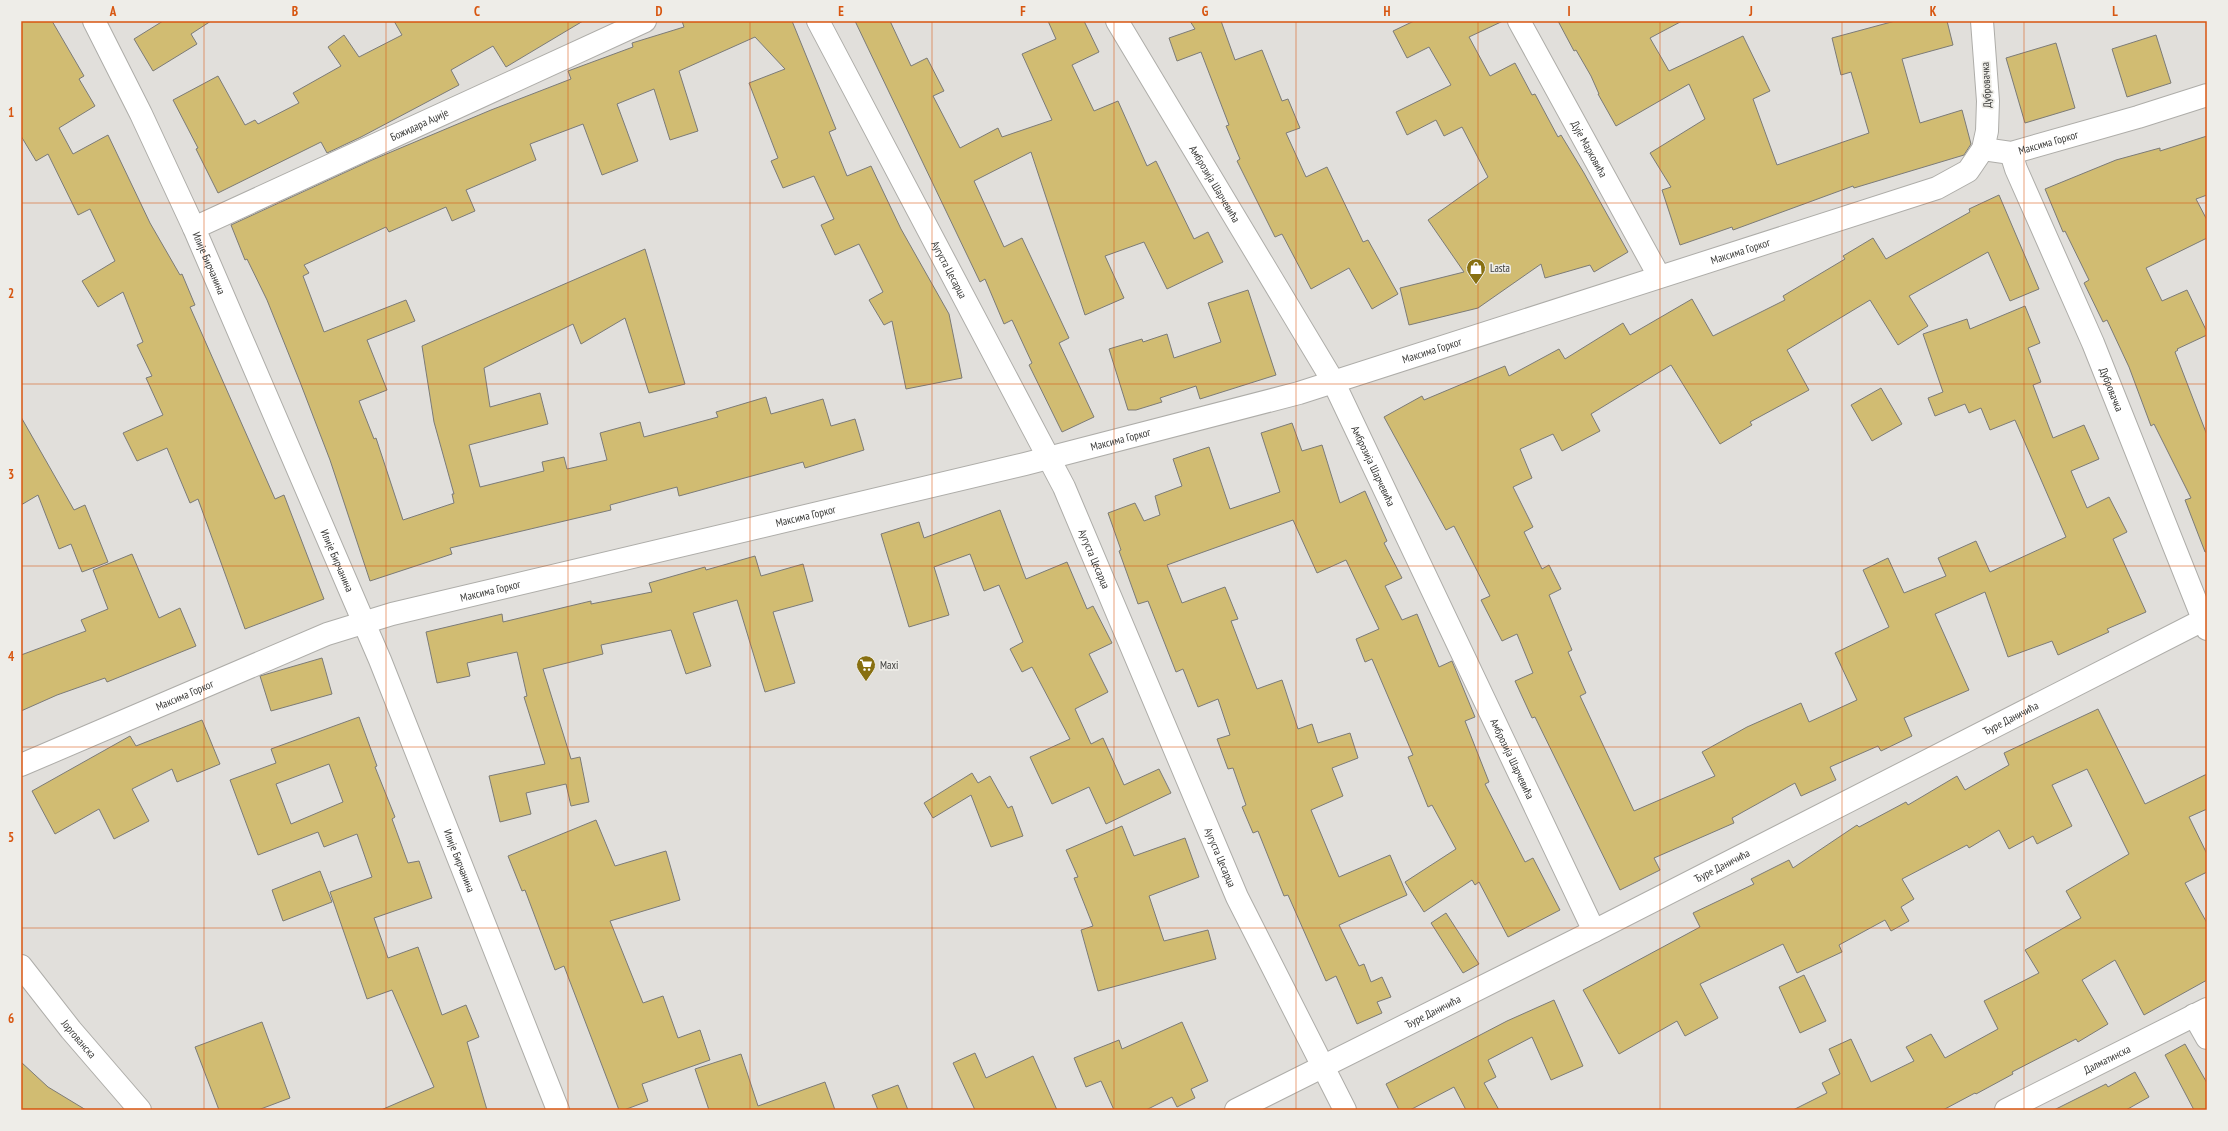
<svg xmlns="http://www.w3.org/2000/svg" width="2228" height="1131" font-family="'PT Sans Narrow',sans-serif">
	<rect width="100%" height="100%" fill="#e1dfdb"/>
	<g fill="#d1bc72" stroke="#7c7b77" fill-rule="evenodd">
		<path d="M 21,21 L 52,21 L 84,76 L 79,79 L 95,106 L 59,128 L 73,154 L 108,135 L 150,223 L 180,275 L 182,274 L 195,305 L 190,307 L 275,499 L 284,495 L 324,599 L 245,629 L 198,499 L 190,503 L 167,448 L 137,461 L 123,433 L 163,415 L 146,378 L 152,376 L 137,345 L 143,342 L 123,292 L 98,307 L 82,281 L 115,261 L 90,209 L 78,215 L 48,154 L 36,161 L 21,136 Z"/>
		<path d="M 163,21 L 211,21 L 191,34 L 197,44 L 153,71 L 134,39 Z"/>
		<path d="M 394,21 L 583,21 L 506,67 L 493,46 L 451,70 L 459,85 L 361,137 L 327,153 L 321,142 L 218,193 L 196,149 L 198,148 L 173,100 L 218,76 L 245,125 L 255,120 L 258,124 L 299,103 L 293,93 L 341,66 L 328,47 L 344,35 L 359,57 L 402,35 Z"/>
		<path d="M 682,21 L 792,21 L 836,129 L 829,132 L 847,176 L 871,166 L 901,229 L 949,314 L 962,378 L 906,389 L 892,321 L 884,325 L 869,300 L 883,292 L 859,244 L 835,255 L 821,225 L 834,219 L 814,176 L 783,188 L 771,161 L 778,158 L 749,83 L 785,69 L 755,37 L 679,71 L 698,131 L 670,140 L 654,89 L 617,104 L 638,161 L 602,175 L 583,124 L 530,144 L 536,160 L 466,190 L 475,211 L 452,221 L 446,207 L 389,232 L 386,227 L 304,265 L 309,273 L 303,276 L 324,332 L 406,300 L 415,321 L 367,340 L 387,390 L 359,401 L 374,439 L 376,438 L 403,520 L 454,503 L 452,494 L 454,494 L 434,422 L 422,346 L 645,249 L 685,384 L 649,393 L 625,318 L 581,344 L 573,324 L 484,368 L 490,407 L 540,393 L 548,424 L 469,445 L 480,487 L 544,471 L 542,462 L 564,457 L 567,469 L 607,460 L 600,433 L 640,422 L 644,437 L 718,417 L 716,412 L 766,397 L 771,414 L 823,399 L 831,426 L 855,419 L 864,450 L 805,468 L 803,462 L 679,496 L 677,487 L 610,505 L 611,510 L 450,548 L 452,554 L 370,581 L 330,460 L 300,382 L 267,300 L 247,259 L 245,260 L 231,225 L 372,160 L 491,110 L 571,79 L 568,71 L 633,47 L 632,43 L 684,27 Z"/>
		<path d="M 855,21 L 890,21 L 911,66 L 927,58 L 944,91 L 933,96 L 960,148 L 998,128 L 1002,137 L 1052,120 L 1022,54 L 1056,39 L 1048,21 L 1084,21 L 1099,52 L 1072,65 L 1094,111 L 1118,101 L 1147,166 L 1156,161 L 1194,239 L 1208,232 L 1223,262 L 1167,289 L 1144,242 L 1105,256 L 1124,298 L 1085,315 L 1031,152 L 974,181 L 1004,247 L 1022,238 L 1069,338 L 1059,343 L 1094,417 L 1062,432 L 1029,365 L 1032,363 L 1012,320 L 1004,324 L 985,279 L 980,282 Z"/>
		<path d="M 1190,21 L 1221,21 L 1235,60 L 1262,50 L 1282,101 L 1288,99 L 1300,128 L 1286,133 L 1306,177 L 1327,167 L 1363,242 L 1368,240 L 1398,294 L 1372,309 L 1349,268 L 1311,289 L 1282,234 L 1275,237 L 1237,161 L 1240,159 L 1226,126 L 1229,125 L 1201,52 L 1177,61 L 1169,38 L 1195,29 Z"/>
		<path d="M 1414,21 L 1503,21 L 1469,37 L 1490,76 L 1515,63 L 1532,95 L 1535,94 L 1558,137 L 1561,135 L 1584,173 L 1628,252 L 1594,272 L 1590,265 L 1545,278 L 1541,264 L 1478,308 L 1409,325 L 1400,288 L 1464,272 L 1428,220 L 1488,177 L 1462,127 L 1444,136 L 1436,120 L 1407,135 L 1396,112 L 1451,85 L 1429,47 L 1407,58 L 1393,31 Z"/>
		<path d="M 1558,21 L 1682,21 L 1650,38 L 1669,71 L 1743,36 L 1770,91 L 1753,99 L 1777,165 L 1869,133 L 1851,72 L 1841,75 L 1832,38 L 1895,21 L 1947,21 L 1953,45 L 1902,59 L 1920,123 L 1962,110 L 1971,144 L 1964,155 L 1854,188 L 1853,186 L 1733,230 L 1732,227 L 1680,245 L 1662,190 L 1671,187 L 1650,153 L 1705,119 L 1689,84 L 1616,126 L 1598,94 L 1599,94 L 1591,76 L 1576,50 L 1574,51 Z"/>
		<path d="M 2156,35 L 2171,83 L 2127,97 L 2112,49 Z"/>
		<path d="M 2056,43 L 2075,108 L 2025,123 L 2006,58 Z"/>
		<path d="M 2207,136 L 2207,195 L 2196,199 L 2207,220 L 2207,238 L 2146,268 L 2162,301 L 2187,290 L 2207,332 L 2207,335 L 2177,349 L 2178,350 L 2175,352 L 2207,435 L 2207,552 L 2205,552 L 2185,500 L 2191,498 L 2154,424 L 2151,426 L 2129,367 L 2107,320 L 2103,322 L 2084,283 L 2089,280 L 2065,231 L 2063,232 L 2045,189 L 2116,160 L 2160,148 L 2160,151 Z"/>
		<path d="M 1999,195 L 2039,289 L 2010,301 L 1988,252 L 1909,296 L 1928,326 L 1898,345 L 1870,300 L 1787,350 L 1809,390 L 1750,422 L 1752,425 L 1720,444 L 1671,365 L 1591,414 L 1600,431 L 1562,451 L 1553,434 L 1520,449 L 1532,478 L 1513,487 L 1533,527 L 1524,532 L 1542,569 L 1549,565 L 1561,589 L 1549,595 L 1572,650 L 1568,652 L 1586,693 L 1580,696 L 1634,811 L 1715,776 L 1702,752 L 1747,727 L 1801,703 L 1809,722 L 1857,700 L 1835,653 L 1889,627 L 1863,570 L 1888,558 L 1904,593 L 1946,576 L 1938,558 L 1976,541 L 1990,572 L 2066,537 L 2015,420 L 1990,430 L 1981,408 L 1969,413 L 1965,404 L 1935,416 L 1928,398 L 1943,392 L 1923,334 L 1967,319 L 1970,329 L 2025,306 L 2040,343 L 2028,348 L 2041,382 L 2033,385 L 2053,438 L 2084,425 L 2099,459 L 2071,471 L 2087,508 L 2109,497 L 2127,532 L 2113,539 L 2146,612 L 2107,629 L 2109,632 L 2058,655 L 2052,641 L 2008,657 L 1985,592 L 1935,614 L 1969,690 L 1904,718 L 1912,736 L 1881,751 L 1878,746 L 1830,767 L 1836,780 L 1801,796 L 1795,783 L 1732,818 L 1734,823 L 1654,858 L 1660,870 L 1620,890 L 1535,717 L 1532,718 L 1515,681 L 1533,673 L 1517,634 L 1502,641 L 1481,600 L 1490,596 L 1454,526 L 1446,530 L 1384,417 L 1422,396 L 1424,400 L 1505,366 L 1509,376 L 1559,349 L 1565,359 L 1623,323 L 1630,335 L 1692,299 L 1713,336 L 1785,300 L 1783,296 L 1845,259 L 1843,256 L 1873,238 L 1886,259 L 1970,212 L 1969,209 Z"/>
		<path d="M 1248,290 L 1276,375 L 1200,399 L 1196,386 L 1160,398 L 1162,402 L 1136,410 L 1128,410 L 1109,349 L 1142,339 L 1143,342 L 1167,334 L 1174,358 L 1221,342 L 1208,303 Z"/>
		<path d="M 1881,388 L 1902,424 L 1872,441 L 1851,405 Z"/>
		<path d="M 21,417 L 74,510 L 85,505 L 108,562 L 82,572 L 71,544 L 59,549 L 38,495 L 21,505 Z"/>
		<path d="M 1292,423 L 1302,451 L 1322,445 L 1340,503 L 1365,491 L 1387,541 L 1384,543 L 1402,578 L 1385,586 L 1402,620 L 1417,614 L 1439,667 L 1452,661 L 1475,717 L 1465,721 L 1489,782 L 1485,784 L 1525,862 L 1533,858 L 1560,910 L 1508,937 L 1479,882 L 1475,885 L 1472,880 L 1424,912 L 1405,882 L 1456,849 L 1432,805 L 1428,807 L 1408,757 L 1413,755 L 1372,659 L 1365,662 L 1356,639 L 1379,629 L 1346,560 L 1317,573 L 1293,520 L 1167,565 L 1182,603 L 1225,587 L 1238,619 L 1231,621 L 1257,689 L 1282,680 L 1298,729 L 1312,724 L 1318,743 L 1350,733 L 1358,758 L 1332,768 L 1343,796 L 1311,810 L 1339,877 L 1390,855 L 1407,895 L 1339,925 L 1359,966 L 1364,964 L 1371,982 L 1382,977 L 1391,997 L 1377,1002 L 1382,1013 L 1357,1024 L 1336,976 L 1326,981 L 1288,895 L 1284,896 L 1258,831 L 1253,833 L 1242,807 L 1246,805 L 1233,768 L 1228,769 L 1217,739 L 1230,735 L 1218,699 L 1198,707 L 1183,669 L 1176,672 L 1148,601 L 1138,604 L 1119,551 L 1121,550 L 1108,513 L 1135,503 L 1144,521 L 1160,515 L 1155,496 L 1182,486 L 1173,459 L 1209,447 L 1230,509 L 1280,492 L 1261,433 Z"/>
		<path d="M 1000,510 L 1026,579 L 1067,562 L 1087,609 L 1093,606 L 1112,643 L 1089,654 L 1108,692 L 1075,709 L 1091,744 L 1103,738 L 1124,785 L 1159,769 L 1171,793 L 1106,824 L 1089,787 L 1052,804 L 1030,757 L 1070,739 L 1032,667 L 1022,672 L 1010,649 L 1023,642 L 999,585 L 984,591 L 970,554 L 934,567 L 949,615 L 909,627 L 881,534 L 919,522 L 924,538 Z"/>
		<path d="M 132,554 L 159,618 L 180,608 L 196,646 L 107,682 L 105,678 L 57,695 L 21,711 L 21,655 L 86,631 L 81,620 L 108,609 L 93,570 Z"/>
		<path d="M 755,556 L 761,576 L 803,564 L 813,601 L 773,612 L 795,683 L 765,692 L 737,600 L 693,613 L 711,666 L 686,674 L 671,630 L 601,645 L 603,654 L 543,669 L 571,759 L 580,757 L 589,802 L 571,806 L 566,784 L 526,793 L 531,814 L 500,822 L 489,776 L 545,764 L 524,697 L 527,696 L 517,652 L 467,663 L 470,676 L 437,683 L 426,632 L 502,614 L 503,622 L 591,601 L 591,604 L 652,592 L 649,583 L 705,567 L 706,570 Z"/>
		<path d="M 322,658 L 332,694 L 271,711 L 260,676 Z"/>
		<path d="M 2098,709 L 2145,804 L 2207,774 L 2207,809 L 2189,817 L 2207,854 L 2207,872 L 2185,883 L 2207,923 L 2207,980 L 2144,1015 L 2115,960 L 2082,980 L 2108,1024 L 2078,1042 L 2076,1039 L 2012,1072 L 2013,1074 L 1976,1094 L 1975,1093 L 1943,1110 L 1793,1110 L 1827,1093 L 1822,1083 L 1840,1074 L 1829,1049 L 1851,1039 L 1871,1082 L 1914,1061 L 1906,1047 L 1931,1034 L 1945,1058 L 1998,1029 L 1984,1001 L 2039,973 L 2025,950 L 2081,918 L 2066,891 L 2129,854 L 2087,769 L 2052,785 L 2072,826 L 2037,844 L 2033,836 L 2009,849 L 1999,830 L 1969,848 L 1967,845 L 1902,879 L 1914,899 L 1901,907 L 1909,921 L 1891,931 L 1885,920 L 1839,945 L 1842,952 L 1797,973 L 1783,944 L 1700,984 L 1718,1018 L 1685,1036 L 1677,1021 L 1619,1054 L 1583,990 L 1700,927 L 1693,913 L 1754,884 L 1751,879 L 1789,860 L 1793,868 L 1857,825 L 1859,827 L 1906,802 L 1908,805 L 1957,776 L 1965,790 L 2009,765 L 2004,753 Z"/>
		<path d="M 359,717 L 377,766 L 375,767 L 395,817 L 392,819 L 408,863 L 419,861 L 432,898 L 374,918 L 388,958 L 418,947 L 442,1015 L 466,1005 L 479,1037 L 467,1042 L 487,1110 L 381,1110 L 434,1087 L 392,990 L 367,999 L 330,892 L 372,877 L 357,834 L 324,847 L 318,832 L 258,855 L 230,780 L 276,763 L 271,749 ZM 329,764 L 343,802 L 291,824 L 276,784 Z"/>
		<path d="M 202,720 L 220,764 L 177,782 L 172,769 L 132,789 L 149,821 L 114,839 L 99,809 L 55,834 L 32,791 L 130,736 L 136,746 Z"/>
		<path d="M 972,773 L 978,783 L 990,776 L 1008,808 L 1012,806 L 1023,836 L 991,847 L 971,795 L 933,818 L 924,803 Z"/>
		<path d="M 596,820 L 615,866 L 666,851 L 680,900 L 610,921 L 643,1003 L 663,996 L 678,1038 L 700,1030 L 710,1060 L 642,1084 L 648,1101 L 624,1110 L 619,1110 L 564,966 L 555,970 L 525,890 L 522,891 L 508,856 Z"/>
		<path d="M 1122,826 L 1134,856 L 1185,838 L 1199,877 L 1149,896 L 1164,941 L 1208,930 L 1216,959 L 1098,991 L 1081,930 L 1093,926 L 1074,878 L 1078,877 L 1066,850 Z"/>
		<path d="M 320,871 L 332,902 L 283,921 L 272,890 Z"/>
		<path d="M 1446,913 L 1479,964 L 1463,973 L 1431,923 Z"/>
		<path d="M 1804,975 L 1826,1021 L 1800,1033 L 1779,987 Z"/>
		<path d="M 1554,1000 L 1583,1066 L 1551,1080 L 1532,1037 L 1488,1060 L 1496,1077 L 1484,1083 L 1499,1110 L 1466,1110 L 1454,1087 L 1410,1110 L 1399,1110 L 1386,1084 L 1507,1021 Z"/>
		<path d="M 262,1022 L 290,1098 L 258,1110 L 219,1110 L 195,1047 Z"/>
		<path d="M 1182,1022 L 1208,1081 L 1191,1089 L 1195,1098 L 1177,1107 L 1172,1097 L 1146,1110 L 1114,1110 L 1101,1081 L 1086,1087 L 1074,1058 L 1119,1040 L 1122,1049 Z"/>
		<path d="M 2185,1044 L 2207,1083 L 2207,1110 L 2194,1110 L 2165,1055 Z"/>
		<path d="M 975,1053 L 986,1078 L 1033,1056 L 1057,1110 L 975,1110 L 953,1063 Z"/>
		<path d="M 741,1054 L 758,1106 L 825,1082 L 835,1110 L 709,1110 L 695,1069 Z"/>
		<path d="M 21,1062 L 48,1087 L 86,1110 L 21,1110 Z"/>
		<path d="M 2135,1072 L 2149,1097 L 2126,1110 L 2054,1110 L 2106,1084 L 2108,1087 Z"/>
		<path d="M 898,1085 L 908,1110 L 878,1110 L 872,1095 Z"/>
	</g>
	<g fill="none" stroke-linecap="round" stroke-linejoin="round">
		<defs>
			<g id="minor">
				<path id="s1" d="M 94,21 L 141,114 L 194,228 L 380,660 L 558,1110"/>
				<path id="s2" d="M 818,21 L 1064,487 L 1237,897 L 1345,1110"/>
				<path id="s3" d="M 1117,21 L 1333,381 L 1594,931"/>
				<path id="s4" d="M 1519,21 L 1659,276"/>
				<path id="s5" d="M 1983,149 L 2011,153 L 2138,117 L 2207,95"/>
				<path id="s6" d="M 2011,153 L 2016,169 L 2093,343 L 2207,629"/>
				<path id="s7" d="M 194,228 L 645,21"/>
				<path id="s8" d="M 21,966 L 71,1030 L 140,1110"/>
				<path d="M 2194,1015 L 2207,1038"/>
				<path id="s9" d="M 1236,1110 L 1594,931 L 2207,618"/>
				<path id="s10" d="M 2006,1110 L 2207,1009"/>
			</g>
			<g id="tertiary">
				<path id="s11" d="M 21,765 L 327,634 L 392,614 L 1025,464 L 1299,393 L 1937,188 L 1968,171 L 1983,149 L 1987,131 L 1988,101 L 1982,21"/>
			</g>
		</defs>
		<use href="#minor" stroke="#aeada9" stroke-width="24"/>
		<use href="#tertiary" stroke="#aeada9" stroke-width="24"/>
		<use href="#minor" stroke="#fff" stroke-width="22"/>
		<use href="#tertiary" stroke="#fff" stroke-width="22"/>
	</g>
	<path fill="none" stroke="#d75610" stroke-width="1" stroke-opacity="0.55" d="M 204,21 L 204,1110M 386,21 L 386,1110M 568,21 L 568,1110M 750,21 L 750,1110M 932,21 L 932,1110M 1114,21 L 1114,1110M 1296,21 L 1296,1110M 1478,21 L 1478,1110M 1660,21 L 1660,1110M 1842,21 L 1842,1110M 2024,21 L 2024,1110M 21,203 L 2207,203M 21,384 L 2207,384M 21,566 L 2207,566M 21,747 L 2207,747M 21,928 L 2207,928"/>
	<defs>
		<symbol id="shop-pin" viewBox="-11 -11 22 30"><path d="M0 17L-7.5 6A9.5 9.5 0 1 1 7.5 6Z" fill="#887011" stroke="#eeede8"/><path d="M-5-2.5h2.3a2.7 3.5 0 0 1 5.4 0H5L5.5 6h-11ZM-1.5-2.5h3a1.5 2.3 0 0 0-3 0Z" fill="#fff"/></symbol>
		<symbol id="supermarket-pin" viewBox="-11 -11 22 30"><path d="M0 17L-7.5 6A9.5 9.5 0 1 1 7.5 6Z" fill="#887011" stroke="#eeede8"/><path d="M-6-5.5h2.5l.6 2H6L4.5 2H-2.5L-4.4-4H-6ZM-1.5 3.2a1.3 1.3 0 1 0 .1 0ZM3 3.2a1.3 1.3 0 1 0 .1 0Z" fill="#fff"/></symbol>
	</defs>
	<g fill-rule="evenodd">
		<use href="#shop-pin" x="1465" y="257" width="22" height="30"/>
		<use href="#supermarket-pin" x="855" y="654" width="22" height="30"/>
	</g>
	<g text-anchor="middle" stroke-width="3.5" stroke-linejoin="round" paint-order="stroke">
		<g font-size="11" fill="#3b3b39" stroke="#eeede8">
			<text transform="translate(1986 85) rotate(-93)" y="4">Дубровачка</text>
			<text dy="4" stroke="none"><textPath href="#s7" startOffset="248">Божидара Аџије</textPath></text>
			<text dy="4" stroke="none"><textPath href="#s5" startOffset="67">Максима Горког</textPath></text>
			<text dy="4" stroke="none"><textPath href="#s4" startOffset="146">Дује Марковића</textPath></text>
			<text dy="4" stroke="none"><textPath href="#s3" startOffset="190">Амброзија Шарчевића</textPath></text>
			<text dy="4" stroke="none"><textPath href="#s11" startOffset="1798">Максима Горког</textPath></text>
			<text dy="4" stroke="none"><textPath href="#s1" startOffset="268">Илије Бирчанина</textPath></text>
			<text dy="4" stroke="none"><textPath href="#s2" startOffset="281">Аугуста Цесарца</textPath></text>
			<text dy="4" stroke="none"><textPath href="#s11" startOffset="1474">Максима Горког</textPath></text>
			<text dy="4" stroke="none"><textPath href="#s6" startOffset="257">Дубровачка</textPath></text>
			<text dy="4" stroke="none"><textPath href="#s11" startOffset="1150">Максима Горког</textPath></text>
			<text dy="4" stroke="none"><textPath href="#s3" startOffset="514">Амброзија Шарчевића</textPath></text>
			<text dy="4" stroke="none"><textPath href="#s11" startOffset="826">Максима Горког</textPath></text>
			<text dy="4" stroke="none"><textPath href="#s2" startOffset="605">Аугуста Цесарца</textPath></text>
			<text dy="4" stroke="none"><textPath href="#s1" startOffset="592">Илије Бирчанина</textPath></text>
			<text dy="4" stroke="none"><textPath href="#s11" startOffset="502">Максима Горког</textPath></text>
			<text dy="4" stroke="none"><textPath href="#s11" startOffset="178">Максима Горког</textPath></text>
			<text dy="4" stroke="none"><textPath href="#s9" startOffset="868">Ђуре Даничића</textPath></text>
			<text dy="4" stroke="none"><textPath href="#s3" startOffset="838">Амброзија Шарчевића</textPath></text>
			<text dy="4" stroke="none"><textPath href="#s2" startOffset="929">Аугуста Цесарца</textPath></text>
			<text dy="4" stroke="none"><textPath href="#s1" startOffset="916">Илије Бирчанина</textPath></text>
			<text dy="4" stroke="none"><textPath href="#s9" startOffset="544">Ђуре Даничића</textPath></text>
			<text dy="4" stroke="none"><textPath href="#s9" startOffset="220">Ђуре Даничића</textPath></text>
			<text dy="4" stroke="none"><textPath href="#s8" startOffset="93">Јоргованска</textPath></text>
			<text dy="4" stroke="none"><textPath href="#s10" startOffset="113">Далматинска</textPath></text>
		</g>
		<g font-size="11" fill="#3b3b39" stroke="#eeede8" text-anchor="start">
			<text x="1490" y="272">Lasta</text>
			<text x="880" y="669">Maxi</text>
		</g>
	</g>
	<rect width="2228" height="1131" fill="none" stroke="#eeede8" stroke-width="44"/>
	<rect x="22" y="22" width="2184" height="1087" fill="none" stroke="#d75610" stroke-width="1.5"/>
	<g font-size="13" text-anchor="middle" font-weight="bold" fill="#d75610">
		<text x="113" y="16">A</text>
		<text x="295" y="16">B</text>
		<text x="477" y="16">C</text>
		<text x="659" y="16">D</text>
		<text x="841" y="16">E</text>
		<text x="1023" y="16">F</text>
		<text x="1205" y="16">G</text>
		<text x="1387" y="16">H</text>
		<text x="1569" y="16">I</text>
		<text x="1751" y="16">J</text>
		<text x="1933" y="16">K</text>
		<text x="2115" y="16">L</text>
		<text x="11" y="117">1</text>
		<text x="11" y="298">2</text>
		<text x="11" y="479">3</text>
		<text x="11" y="661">4</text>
		<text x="11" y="842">5</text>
		<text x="11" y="1023">6</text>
	</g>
</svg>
